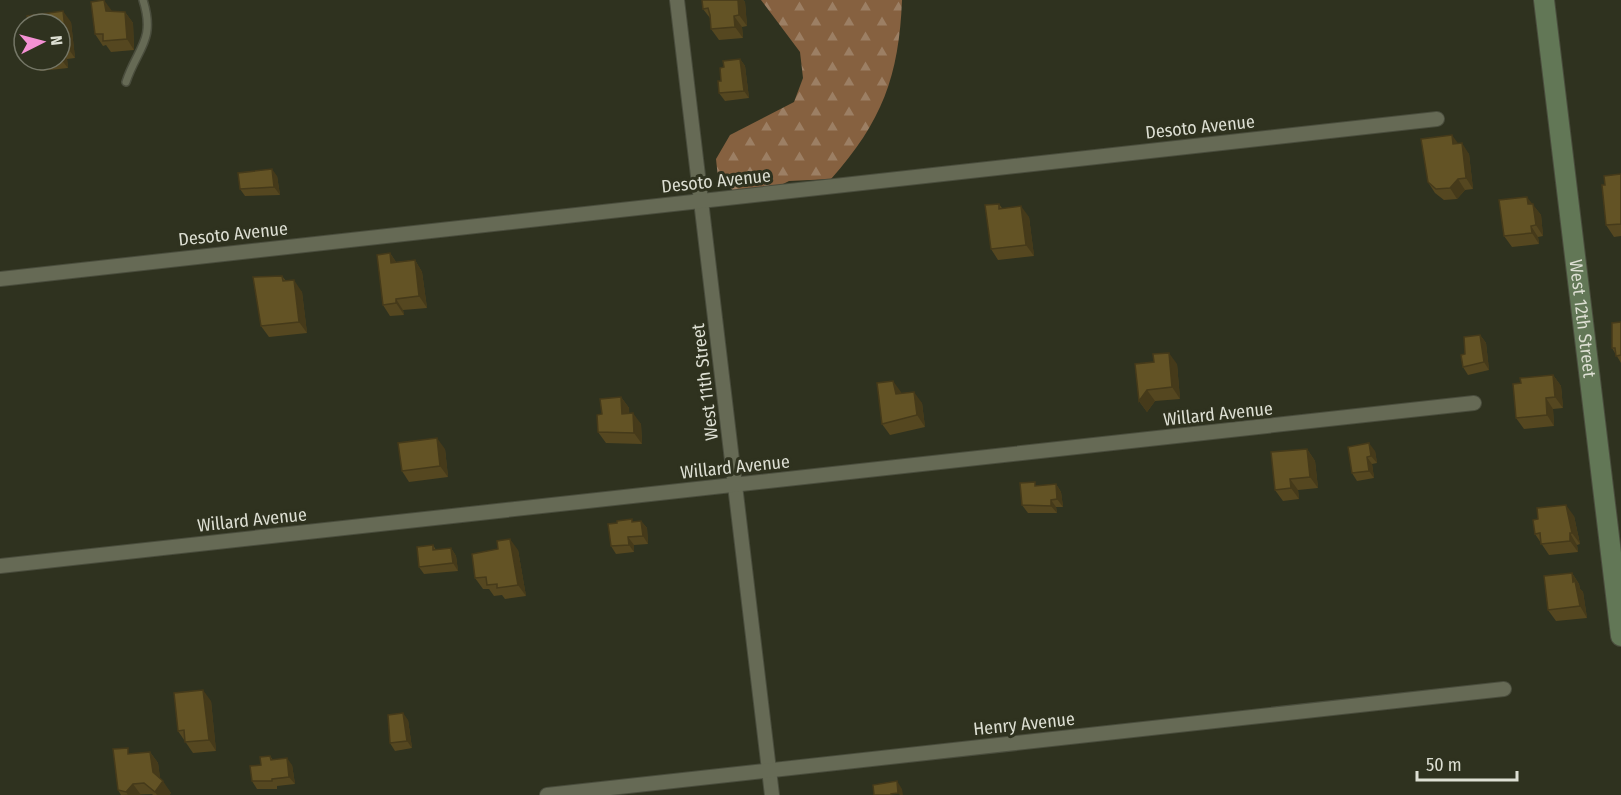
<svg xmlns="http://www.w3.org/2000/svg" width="1621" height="795" font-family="'Fira Sans Condensed',sans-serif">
	<defs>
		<pattern id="forest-firs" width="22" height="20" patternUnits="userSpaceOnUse" patternTransform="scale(1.5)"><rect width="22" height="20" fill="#866140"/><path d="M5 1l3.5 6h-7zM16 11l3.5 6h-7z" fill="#9c7f64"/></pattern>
	</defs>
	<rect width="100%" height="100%" fill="#2f321f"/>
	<path fill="url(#forest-firs)" d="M 761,0 L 902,0 C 899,76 882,122 831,179 L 789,181 L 775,188 L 735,192 L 718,178 L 716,159 L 730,135 L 794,102 L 803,78 L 800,52 Z"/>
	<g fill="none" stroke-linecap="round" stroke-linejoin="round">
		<defs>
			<path id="lane" d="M 126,82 C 137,48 156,41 143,0"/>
			<g id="street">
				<path d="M 677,0 L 772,795"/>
				<path d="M 0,279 L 1437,119"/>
				<path d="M 0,566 L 1474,403"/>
				<path d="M 547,795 L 1504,689"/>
			</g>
			<g id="secondary">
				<path id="s1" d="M 1544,0 L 1621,636"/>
			</g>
		</defs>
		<use href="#lane" stroke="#4a4d3d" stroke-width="10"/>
		<use href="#street" stroke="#4a4d3d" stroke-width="16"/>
		<use href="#secondary" stroke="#4a4d3d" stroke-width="22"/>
		<use href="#lane" stroke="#666a55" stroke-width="7"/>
		<use href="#street" stroke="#666a55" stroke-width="14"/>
		<use href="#secondary" stroke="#627756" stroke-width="20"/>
	</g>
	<g fill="#554720">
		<path d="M 702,0 L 743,0 L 745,2 L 747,26 L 742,27 L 743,38 L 719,40 L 711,29 L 710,18 L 703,9 Z"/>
		<path d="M 112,11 L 125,12 L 133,23 L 134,50 L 111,52 L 106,45 L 103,46 L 95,34 Z"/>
		<path d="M 71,22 L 75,58 L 67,59 L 68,68 L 40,71 L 32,60 L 60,60 L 60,24 Z"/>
		<path d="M 740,59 L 745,66 L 749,98 L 725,101 L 719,93 L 724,67 Z"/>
		<path d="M 1458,143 L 1469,154 L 1473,189 L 1465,190 L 1457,199 L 1444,200 L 1435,193 L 1428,182 Z"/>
		<path d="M 1621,174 L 1621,236 L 1614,237 L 1606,225 L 1605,185 Z"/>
		<path d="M 277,176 L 280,195 L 245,196 L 240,189 Z"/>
		<path d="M 999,204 L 1002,208 L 1029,217 L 1034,256 L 998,260 L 991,249 Z"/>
		<path d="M 1532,204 L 1541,215 L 1543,236 L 1538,237 L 1539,244 L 1512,247 L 1504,236 Z"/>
		<path d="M 390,253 L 396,262 L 415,260 L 422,272 L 427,308 L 403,310 L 404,315 L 390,316 L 383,305 Z"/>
		<path d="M 282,276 L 286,281 L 302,292 L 307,333 L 269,337 L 261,326 Z"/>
		<path d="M 1621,322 L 1621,363 L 1612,348 Z"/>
		<path d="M 1480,335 L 1486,343 L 1489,370 L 1468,375 L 1463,367 L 1465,354 Z"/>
		<path d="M 1135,364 L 1177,364 L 1180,399 L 1155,401 L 1147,412 L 1139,401 Z"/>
		<path d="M 1553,375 L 1561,386 L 1563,408 L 1553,409 L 1554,426 L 1524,429 L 1516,418 L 1521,383 Z"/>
		<path d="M 901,392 L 901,394 L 922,403 L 925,427 L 890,435 L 882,424 Z"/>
		<path d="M 621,397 L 629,408 L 629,413 L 641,424 L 642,444 L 606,443 L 598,432 L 602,414 Z"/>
		<path d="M 1348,447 L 1375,451 L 1377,463 L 1372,464 L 1374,478 L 1357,481 L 1352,473 Z"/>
		<path d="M 445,449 L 448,477 L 409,482 L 402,471 Z"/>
		<path d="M 1307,449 L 1315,461 L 1318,488 L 1298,490 L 1299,499 L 1283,501 L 1275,490 Z"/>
		<path d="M 1056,484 L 1061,492 L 1063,507 L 1056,507 L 1057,513 L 1028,513 L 1022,505 L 1038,486 Z"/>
		<path d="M 1574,516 L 1580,544 L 1577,545 L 1578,552 L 1549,555 L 1535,534 Z"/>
		<path d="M 641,521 L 647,528 L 648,544 L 634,545 L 634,552 L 616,554 L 611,546 L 634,522 Z"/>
		<path d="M 433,545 L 436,550 L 451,548 L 456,556 L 458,571 L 424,574 L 419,567 Z"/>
		<path d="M 518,550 L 526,596 L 505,599 L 502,595 L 494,596 L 489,589 L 483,589 L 475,578 Z"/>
		<path d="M 1572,573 L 1579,584 L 1580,589 L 1583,592 L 1587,618 L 1556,621 L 1548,610 Z"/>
		<path d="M 211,701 L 216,751 L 193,753 L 178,731 Z"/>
		<path d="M 408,720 L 412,748 L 395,751 L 390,743 Z"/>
		<path d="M 150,752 L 158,763 L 160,779 L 171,793 L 169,795 L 153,795 L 152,794 L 121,795 L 118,790 L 132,754 Z"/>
		<path d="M 270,756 L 273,760 L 292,765 L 295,784 L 277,786 L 277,789 L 257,789 L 252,781 L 261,765 Z"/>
	</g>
	<g fill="#453a1a">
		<path d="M 104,0 L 112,11 L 106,11 Z"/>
		<path d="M 738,0 L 743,0 L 745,2 L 747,26 L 739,15 Z"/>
		<path d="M 63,11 L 71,22 L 75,58 L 67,47 Z"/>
		<path d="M 125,12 L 133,23 L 134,50 L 127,39 Z"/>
		<path d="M 734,16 L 742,27 L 743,38 L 735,27 Z"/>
		<path d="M 60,50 L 67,59 L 68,68 L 60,58 Z"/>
		<path d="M 740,59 L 745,66 L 749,98 L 744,91 Z"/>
		<path d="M 1452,135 L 1460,146 L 1453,144 Z"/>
		<path d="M 1462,143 L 1469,154 L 1473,189 L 1466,178 Z"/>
		<path d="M 272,169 L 277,176 L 280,195 L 274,187 Z"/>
		<path d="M 1458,179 L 1465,190 L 1457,199 L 1450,188 Z"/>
		<path d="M 1527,197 L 1541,215 L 1543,236 L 1536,225 L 1528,204 Z"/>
		<path d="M 1021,206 L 1029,217 L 1034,256 L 1026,245 Z"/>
		<path d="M 1531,226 L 1538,237 L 1539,244 L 1532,233 Z"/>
		<path d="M 390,253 L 398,265 L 391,263 Z"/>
		<path d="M 415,260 L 422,272 L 427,308 L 419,296 Z"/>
		<path d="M 294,280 L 302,292 L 307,333 L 299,322 Z"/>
		<path d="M 396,299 L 403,310 L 404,315 L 396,303 Z"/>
		<path d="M 1480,335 L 1486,343 L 1489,370 L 1484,362 Z"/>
		<path d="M 1169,353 L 1177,364 L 1180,399 L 1172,387 Z"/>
		<path d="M 1553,375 L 1561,386 L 1563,408 L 1555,397 Z"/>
		<path d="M 893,381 L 901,392 L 904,406 L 896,394 Z"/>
		<path d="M 1147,390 L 1155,401 L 1147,412 L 1139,401 Z"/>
		<path d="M 914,392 L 922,403 L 925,427 L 917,415 Z"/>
		<path d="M 621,397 L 629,408 L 630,425 L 622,414 Z"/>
		<path d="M 1546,398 L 1553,409 L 1554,426 L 1547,415 Z"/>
		<path d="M 633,413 L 641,424 L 642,444 L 634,433 Z"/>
		<path d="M 437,438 L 445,449 L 448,477 L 440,466 Z"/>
		<path d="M 1369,443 L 1375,451 L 1377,463 L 1371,456 Z"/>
		<path d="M 1307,449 L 1315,461 L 1318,488 L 1310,477 Z"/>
		<path d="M 1367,457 L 1372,464 L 1374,478 L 1369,471 Z"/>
		<path d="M 1290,479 L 1298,490 L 1299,499 L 1291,488 Z"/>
		<path d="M 1056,484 L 1061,492 L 1063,507 L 1057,499 Z"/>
		<path d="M 1051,500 L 1056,507 L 1057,513 L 1051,506 Z"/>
		<path d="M 1566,505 L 1574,516 L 1580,544 L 1572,533 Z"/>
		<path d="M 641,521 L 647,528 L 648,544 L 643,536 Z"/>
		<path d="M 1570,533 L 1577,545 L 1578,552 L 1570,541 Z"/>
		<path d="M 628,537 L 634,545 L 634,552 L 629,545 Z"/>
		<path d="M 510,539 L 518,550 L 526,596 L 518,585 Z"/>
		<path d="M 451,548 L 456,556 L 458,571 L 453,563 Z"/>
		<path d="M 1572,573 L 1579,584 L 1580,589 L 1583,592 L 1587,618 L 1580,606 L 1573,582 Z"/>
		<path d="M 203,690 L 211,701 L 216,751 L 209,740 Z"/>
		<path d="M 403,713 L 408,720 L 412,748 L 407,741 Z"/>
		<path d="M 150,752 L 158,763 L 161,784 L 153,772 Z"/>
		<path d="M 287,758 L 292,765 L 295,784 L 289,777 Z"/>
		<path d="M 163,781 L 171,793 L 169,795 L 157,795 L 155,792 Z"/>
		<path d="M 897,781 L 902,789 L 903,795 L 900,795 L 898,793 Z"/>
		<path d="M 133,784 L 141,795 L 128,795 L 126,792 Z"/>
	</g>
	<g fill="#635325" stroke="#453a1a" stroke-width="1.5">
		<path d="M 104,0 L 106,11 L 125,12 L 127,39 L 103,41 L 103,34 L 95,34 L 91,2 Z"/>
		<path d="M 702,0 L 738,0 L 739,15 L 734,16 L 735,27 L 711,29 L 710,15 L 708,8 L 703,9 Z"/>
		<path d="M 63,11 L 67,47 L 60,48 L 60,24 L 28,24 L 27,16 Z"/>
		<path d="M 740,59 L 744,91 L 719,93 L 718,81 L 721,81 L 720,68 L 724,67 L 723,61 Z"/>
		<path d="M 1452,135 L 1453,144 L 1462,143 L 1466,178 L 1458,179 L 1450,188 L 1436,189 L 1428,182 L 1421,139 Z"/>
		<path d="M 272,169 L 274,187 L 240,189 L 238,173 Z"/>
		<path d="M 1621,174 L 1621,224 L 1606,225 L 1602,185 L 1605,185 L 1604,176 Z"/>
		<path d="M 1527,197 L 1528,204 L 1533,204 L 1536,225 L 1531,226 L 1532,233 L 1504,236 L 1499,200 Z"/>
		<path d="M 999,204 L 999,209 L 1021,206 L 1026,245 L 991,249 L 985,205 Z"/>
		<path d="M 390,253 L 391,263 L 415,260 L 419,296 L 396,299 L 396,303 L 383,305 L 377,255 Z"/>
		<path d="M 282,276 L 283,281 L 294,280 L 299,322 L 261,326 L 253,277 Z"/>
		<path d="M 1621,322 L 1621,355 L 1616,356 L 1615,348 L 1612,348 L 1612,323 Z"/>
		<path d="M 1480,335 L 1484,362 L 1463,367 L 1461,355 L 1465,354 L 1464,337 Z"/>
		<path d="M 1169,353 L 1172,387 L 1147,390 L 1139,401 L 1135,364 L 1154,362 L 1153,354 Z"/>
		<path d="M 1553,375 L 1555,397 L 1546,398 L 1547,415 L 1516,418 L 1513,384 L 1521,383 L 1520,378 Z"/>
		<path d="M 893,381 L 896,394 L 914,392 L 917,415 L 882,424 L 877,383 Z"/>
		<path d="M 621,397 L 622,414 L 633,413 L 634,433 L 598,432 L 597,415 L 602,414 L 600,399 Z"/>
		<path d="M 437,438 L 440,466 L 402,471 L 398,443 Z"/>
		<path d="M 1369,443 L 1371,456 L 1367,457 L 1369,471 L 1352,473 L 1348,447 Z"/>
		<path d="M 1307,449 L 1310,477 L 1290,479 L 1291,488 L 1275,490 L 1271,452 Z"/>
		<path d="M 1035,482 L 1035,486 L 1056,484 L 1057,499 L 1051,500 L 1051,506 L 1022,505 L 1020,483 Z"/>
		<path d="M 1566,505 L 1572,533 L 1570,533 L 1570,541 L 1541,544 L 1540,533 L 1535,534 L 1533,520 L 1538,519 L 1537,508 Z"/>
		<path d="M 632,519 L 632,522 L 641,521 L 643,536 L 628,537 L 629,545 L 611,546 L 608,524 L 617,523 L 617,521 Z"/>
		<path d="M 510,539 L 518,585 L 497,588 L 497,584 L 487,585 L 486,577 L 475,578 L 472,554 L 498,549 L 497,541 Z"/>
		<path d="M 433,545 L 433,550 L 451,548 L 453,563 L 419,567 L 417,547 Z"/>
		<path d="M 1572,573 L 1573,582 L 1575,581 L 1580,606 L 1548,610 L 1544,576 Z"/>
		<path d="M 203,690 L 209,740 L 185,742 L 184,730 L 178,731 L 174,693 Z"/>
		<path d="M 403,713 L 407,741 L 390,743 L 388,715 Z"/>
		<path d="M 128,748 L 128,754 L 150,752 L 153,772 L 163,781 L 155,792 L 144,783 L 133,784 L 126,792 L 118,790 L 113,749 Z"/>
		<path d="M 270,756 L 271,760 L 287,758 L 289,777 L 272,779 L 272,781 L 252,781 L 250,766 L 261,765 L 260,757 Z"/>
		<path d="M 897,781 L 898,793 L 891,794 L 891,795 L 874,795 L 873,785 Z"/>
	</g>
	<g text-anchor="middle" stroke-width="6" stroke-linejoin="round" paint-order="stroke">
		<g font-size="18" fill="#dddfd3" stroke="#2f321f">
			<text transform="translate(1200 127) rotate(-6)" y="6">Desoto Avenue</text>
			<text transform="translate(716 181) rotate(-6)" y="6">Desoto Avenue</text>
			<text transform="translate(233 234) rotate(-6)" y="6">Desoto Avenue</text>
			<text dy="6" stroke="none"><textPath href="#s1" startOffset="321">West 12th Street</textPath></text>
			<text transform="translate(705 382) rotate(-97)" y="6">West 11th Street</text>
			<text transform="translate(1218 414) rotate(-6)" y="6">Willard Avenue</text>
			<text transform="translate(735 467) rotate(-6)" y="6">Willard Avenue</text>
			<text transform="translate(252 520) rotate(-6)" y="6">Willard Avenue</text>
			<text transform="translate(1024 724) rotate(-6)" y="6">Henry Avenue</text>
		</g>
	</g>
	<g transform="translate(42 42) rotate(84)"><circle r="28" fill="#2f321f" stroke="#757767" stroke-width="1.5"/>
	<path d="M0-4.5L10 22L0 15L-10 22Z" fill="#f491d4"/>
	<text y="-9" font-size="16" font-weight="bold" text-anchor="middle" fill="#dddfd3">N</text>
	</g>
	<path d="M1417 771v9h100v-9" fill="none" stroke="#dddfd3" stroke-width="3"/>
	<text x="1426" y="771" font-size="18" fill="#dddfd3" stroke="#2f321f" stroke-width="4.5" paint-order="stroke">50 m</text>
</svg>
